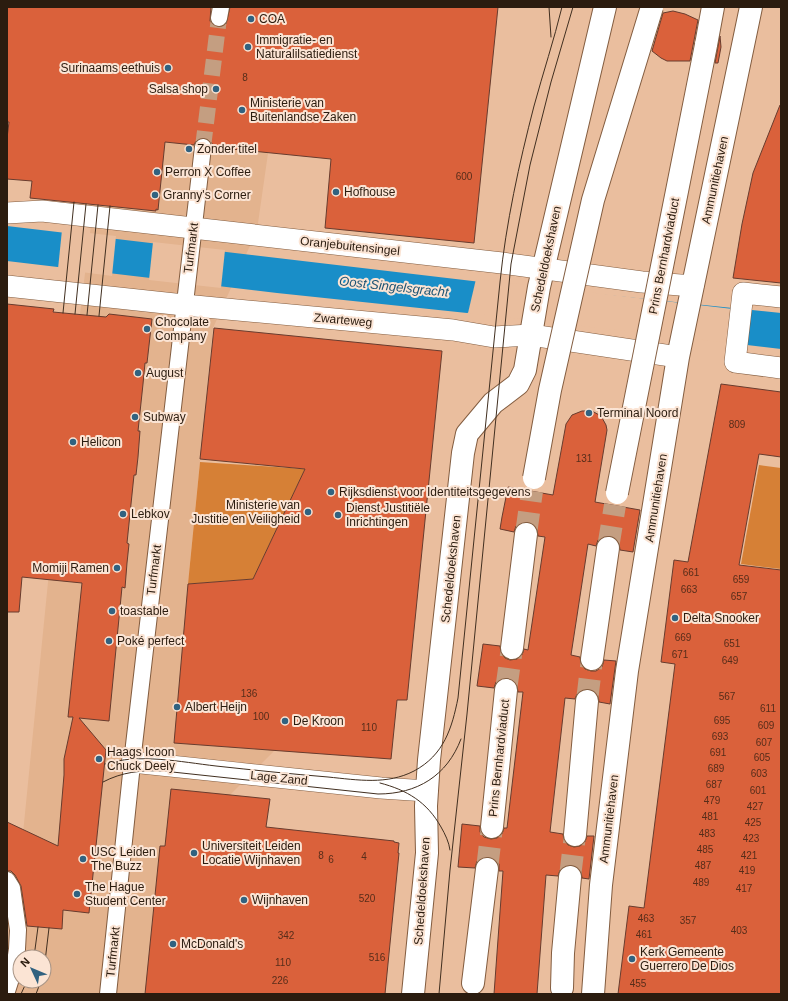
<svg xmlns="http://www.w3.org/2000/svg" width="788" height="1001" font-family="Helvetica,sans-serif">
	<rect width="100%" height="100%" fill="#eabe9e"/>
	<path fill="#e3b38e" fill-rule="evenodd" d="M 118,7 L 289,7 L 257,230 L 213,328 L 187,594 L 290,605 L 274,751 L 222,803 L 198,994 L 7,994 L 53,532 ZM 20,957 L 44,957 L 44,981 L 20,981 Z"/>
	<g fill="#d68036">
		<path d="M 200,462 L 305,469 L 253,579 L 188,584 Z"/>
		<path d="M 759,465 L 781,468 L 781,569 L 741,564 Z"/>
	</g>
	<path fill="#198ec8" d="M 7,226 L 481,282 L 781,313 L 781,349 L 747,345 L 743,342 L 472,312 L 467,313 L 277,293 L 7,261 Z"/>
	<g fill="#eabe9e">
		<path d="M 62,230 L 116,236 L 112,276 L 58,269 Z"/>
		<path d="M 153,242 L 225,250 L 221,288 L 149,280 Z"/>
		<path d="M 476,279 L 750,311 L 747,345 L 468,313 Z"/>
	</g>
	<g fill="#da613b" stroke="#683c2e">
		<path d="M 7,7 L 211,7 L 210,21 L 213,25 L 218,27 L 223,27 L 226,24 L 230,7 L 498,7 L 474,243 L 325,228 L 331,159 L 212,147 L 212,143 L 209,140 L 204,138 L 199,138 L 196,141 L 194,145 L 165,142 L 158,210 L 156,209 L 156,211 L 30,198 L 32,181 L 7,179 L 7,138 L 9,122 L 7,122 Z"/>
		<path d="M 673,11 L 685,14 L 698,20 L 690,61 L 667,61 L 661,58 L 652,51 L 663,13 Z"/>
		<path d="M 720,36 L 721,47 L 718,63 L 715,63 Z"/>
		<path d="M 780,105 L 781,105 L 781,283 L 733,278 L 742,224 L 753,173 Z"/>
		<path d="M 7,304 L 54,309 L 53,312 L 106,317 L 109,314 L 152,319 L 147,363 L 145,363 L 143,384 L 138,431 L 140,431 L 138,457 L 136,475 L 134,475 L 127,543 L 129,544 L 127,563 L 125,588 L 122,587 L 109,721 L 79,718 L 106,750 L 89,913 L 63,910 L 62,929 L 27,926 L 21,886 L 15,875 L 11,871 L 7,871 L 7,822 L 58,846 L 64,775 L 64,759 L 73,717 L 68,717 L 82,583 L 22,577 L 19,612 L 7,612 Z"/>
		<path d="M 214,328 L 442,351 L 407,700 L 397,700 L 391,759 L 174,743 L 188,584 L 253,579 L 305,469 L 200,459 Z"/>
		<path d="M 721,384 L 781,392 L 781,457 L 759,454 L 739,565 L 781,570 L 781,994 L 618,994 L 629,906 L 644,908 L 675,664 L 661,662 L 674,560 L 688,562 Z"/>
		<path d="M 582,411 L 592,411 L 601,416 L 606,425 L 607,430 L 595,502 L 640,510 L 633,552 L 620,550 L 619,543 L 616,538 L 610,536 L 603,537 L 598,540 L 596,546 L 588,544 L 571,655 L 580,657 L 581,664 L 585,669 L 591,671 L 596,671 L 602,667 L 604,660 L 616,661 L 610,704 L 599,702 L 598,695 L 594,691 L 588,689 L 581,690 L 577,694 L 575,699 L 565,698 L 550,832 L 563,834 L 564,840 L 568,845 L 574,847 L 580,846 L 585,842 L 587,836 L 594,836 L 589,879 L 582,878 L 581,871 L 577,867 L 572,865 L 564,866 L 560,870 L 558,876 L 546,875 L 537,994 L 494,994 L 503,871 L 499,871 L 499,864 L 495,859 L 488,857 L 482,858 L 477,861 L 475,868 L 458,867 L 462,824 L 480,826 L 480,832 L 484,837 L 491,839 L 497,838 L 502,834 L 504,828 L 507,828 L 523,692 L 518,692 L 517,685 L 514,680 L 508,678 L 501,679 L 496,682 L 494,688 L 477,686 L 483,644 L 500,646 L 501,653 L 505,658 L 510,660 L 517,659 L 522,655 L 524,649 L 528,650 L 545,537 L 538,536 L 537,529 L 533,524 L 528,522 L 521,523 L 516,526 L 514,532 L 500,529 L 502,517 L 508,487 L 553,495 L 566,424 L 572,415 Z"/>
		<path d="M 171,789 L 270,799 L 266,827 L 394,841 L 394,842 L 399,843 L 398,853 L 399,853 L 385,994 L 145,994 L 160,846 L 165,846 Z"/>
	</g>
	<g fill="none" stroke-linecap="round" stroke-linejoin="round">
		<path stroke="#c49e81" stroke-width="16" stroke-dasharray="16 8" stroke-linecap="butt" d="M 203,147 L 219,18"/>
		<g stroke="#c49e81" stroke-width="22" stroke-dasharray="22 11" stroke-linecap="butt">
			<path d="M 526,534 L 532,491"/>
			<path d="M 608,548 L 615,505"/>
			<path d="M 506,690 L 512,648"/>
			<path d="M 587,701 L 592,659"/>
			<path d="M 487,869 L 492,827"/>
			<path d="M 570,877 L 575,835"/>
		</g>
		<defs>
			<g id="pedestrian">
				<path d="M 219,18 L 221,7"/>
				<path d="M 7,880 L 12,888 L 18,930 L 17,949 L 14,969 L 7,991"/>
				<path d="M 108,994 L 134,745 L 203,147"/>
			</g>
			<g id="minor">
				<path d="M 7,213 L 42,211 L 502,263 L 642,282 L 693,286"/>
				<path d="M 7,286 L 184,305 L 453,330 L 494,337 L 531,335 L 678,357"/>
				<path d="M 781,297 L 743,293 L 735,362 L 781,368"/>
				<path d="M 132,762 L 381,788 L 427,791"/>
			</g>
			<g id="tertiary">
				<path d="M 706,45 L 713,7"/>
				<path d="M 512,648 L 526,534"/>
				<path d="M 592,659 L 608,548"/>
				<path d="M 492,827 L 506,690"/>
				<path d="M 575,835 L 587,701"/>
				<path d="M 473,983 L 487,869"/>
				<path d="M 562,988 L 563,953 L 570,877"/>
				<path d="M 413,994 L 427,853 L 426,806 L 429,760 L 463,453 L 467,434 L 493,403 L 518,384 L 525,370 L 539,287 L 605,7"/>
				<path d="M 593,994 L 601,885 L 627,671 L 678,357 L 751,7"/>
			</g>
		</defs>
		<use href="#pedestrian" stroke="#835d40" stroke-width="18"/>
		<use href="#minor" stroke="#835d40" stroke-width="22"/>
		<use href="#tertiary" stroke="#835d40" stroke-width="24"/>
		<use href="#pedestrian" stroke="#fff" stroke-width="16"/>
		<use href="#minor" stroke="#fff" stroke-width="21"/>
		<use href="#tertiary" stroke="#fff" stroke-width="22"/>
		<g stroke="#412f20" stroke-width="1">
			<path d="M 549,7 L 551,37"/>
			<path d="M 63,313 L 74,202"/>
			<path d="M 75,314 L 86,204"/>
			<path d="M 87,315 L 98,205"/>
			<path d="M 99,316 L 110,206"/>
			<path d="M 105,764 C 139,753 181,762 216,766 C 253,770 291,774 328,777 C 358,780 387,785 414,771 C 444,755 452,728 458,698 L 500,282 C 506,223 519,164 534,106 C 543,73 554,40 562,7"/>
			<path d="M 103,782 C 122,772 141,770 163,771 L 378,794 C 417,794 447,776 461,739"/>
			<path d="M 380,783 C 407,790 427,802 441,827 C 445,834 449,842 450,850"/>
			<path d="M 34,957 L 38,927"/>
			<path d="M 44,970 L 49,928"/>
			<path d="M 21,994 L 27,981"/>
			<path d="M 36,994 L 41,981"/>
			<path d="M 439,994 L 450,870 L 467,714 L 511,264 L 530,165 L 551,82 L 573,7"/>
		</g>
		<defs>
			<g id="tertiary-bridge">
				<path d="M 534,478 L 550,390 L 593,200 L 652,7"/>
				<path d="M 617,493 L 706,45"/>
			</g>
		</defs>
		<use href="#tertiary-bridge" stroke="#835d40" stroke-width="24" stroke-linecap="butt"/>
		<use href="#tertiary-bridge" stroke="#fff" stroke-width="22"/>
	</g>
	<g fill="#316280" stroke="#fbe4d4" stroke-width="1.5">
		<circle cx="251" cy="19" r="4"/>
		<circle cx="248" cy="47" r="4"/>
		<circle cx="168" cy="68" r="4"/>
		<circle cx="216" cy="89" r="4"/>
		<circle cx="242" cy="110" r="4"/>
		<circle cx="189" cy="149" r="4"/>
		<circle cx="157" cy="172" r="4"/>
		<circle cx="336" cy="192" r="4"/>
		<circle cx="155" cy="195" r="4"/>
		<circle cx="147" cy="329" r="4"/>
		<circle cx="138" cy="373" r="4"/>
		<circle cx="589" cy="413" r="4"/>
		<circle cx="135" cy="417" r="4"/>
		<circle cx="73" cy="442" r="4"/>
		<circle cx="331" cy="492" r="4"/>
		<circle cx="308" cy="512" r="4"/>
		<circle cx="123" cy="514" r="4"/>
		<circle cx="338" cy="515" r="4"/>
		<circle cx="117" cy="568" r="4"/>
		<circle cx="112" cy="611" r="4"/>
		<circle cx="675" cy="618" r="4"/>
		<circle cx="109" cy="641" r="4"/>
		<circle cx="177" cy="707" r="4"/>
		<circle cx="285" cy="721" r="4"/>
		<circle cx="99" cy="759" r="4"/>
		<circle cx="194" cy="853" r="4"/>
		<circle cx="83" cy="859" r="4"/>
		<circle cx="77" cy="894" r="4"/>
		<circle cx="244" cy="900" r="4"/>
		<circle cx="173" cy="944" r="4"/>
		<circle cx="632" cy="959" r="4"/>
	</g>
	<g text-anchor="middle" stroke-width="4" stroke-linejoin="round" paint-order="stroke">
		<g font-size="10" fill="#572d1a">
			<text x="245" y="81">8</text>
			<text x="464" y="180">600</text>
			<text x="737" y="428">809</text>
			<text x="584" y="462">131</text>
			<text x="691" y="576">661</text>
			<text x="741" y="583">659</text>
			<text x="689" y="593">663</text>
			<text x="739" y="600">657</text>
			<text x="683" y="641">669</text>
			<text x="732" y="647">651</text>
			<text x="680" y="658">671</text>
			<text x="730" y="664">649</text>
			<text x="249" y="697">136</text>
			<text x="727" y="700">567</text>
			<text x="768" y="712">611</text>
			<text x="261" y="720">100</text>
			<text x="722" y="724">695</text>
			<text x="766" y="729">609</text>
			<text x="369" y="731">110</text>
			<text x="720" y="740">693</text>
			<text x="764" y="746">607</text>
			<text x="718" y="756">691</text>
			<text x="762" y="761">605</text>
			<text x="716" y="772">689</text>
			<text x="759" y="777">603</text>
			<text x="714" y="788">687</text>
			<text x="758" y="794">601</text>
			<text x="712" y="804">479</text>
			<text x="755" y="810">427</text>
			<text x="710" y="820">481</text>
			<text x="753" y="826">425</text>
			<text x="707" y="837">483</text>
			<text x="751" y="842">423</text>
			<text x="705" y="853">485</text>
			<text x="321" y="859">8</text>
			<text x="749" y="859">421</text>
			<text x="364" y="860">4</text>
			<text x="331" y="863">6</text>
			<text x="703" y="869">487</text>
			<text x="747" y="874">419</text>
			<text x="701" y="886">489</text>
			<text x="744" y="892">417</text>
			<text x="367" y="902">520</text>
			<text x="646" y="922">463</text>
			<text x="688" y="924">357</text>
			<text x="739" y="934">403</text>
			<text x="644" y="938">461</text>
			<text x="286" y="939">342</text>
			<text x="377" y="961">516</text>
			<text x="283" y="966">110</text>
			<text x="280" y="984">226</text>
			<text x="638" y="987">455</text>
		</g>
		<g font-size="12" fill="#2b1c0f" stroke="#fbe4d4" text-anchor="start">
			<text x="259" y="23">COA</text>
			<text x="256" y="44">Immigratie- en<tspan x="256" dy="14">Naturalilsatiedienst</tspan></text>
			<text x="160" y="72" text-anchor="end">Surinaams eethuis</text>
			<text x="208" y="93" text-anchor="end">Salsa shop</text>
			<text x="250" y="107">Ministerie van<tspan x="250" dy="14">Buitenlandse Zaken</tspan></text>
			<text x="197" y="153">Zonder titel</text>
			<text x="165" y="176">Perron X Coffee</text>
			<text x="344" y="196">Hofhouse</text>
			<text x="163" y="199">Granny's Corner</text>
			<text x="155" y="326">Chocolate<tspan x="155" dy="14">Company</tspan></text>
			<text x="146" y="377">August</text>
			<text x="597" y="417">Terminal Noord</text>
			<text x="143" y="421">Subway</text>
			<text x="81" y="446">Helicon</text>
			<text x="339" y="496">Rijksdienst voor Identiteitsgegevens</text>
			<text x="300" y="509" text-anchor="end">Ministerie van<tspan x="300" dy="14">Justitie en Veiligheid</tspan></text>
			<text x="346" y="512">Dienst Justitiële<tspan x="346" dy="14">Inrichtingen</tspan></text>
			<text x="131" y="518">Lebkov</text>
			<text x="109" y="572" text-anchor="end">Momiji Ramen</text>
			<text x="120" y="615">toastable</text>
			<text x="683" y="622">Delta Snooker</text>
			<text x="117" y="645">Poké perfect</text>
			<text x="185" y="711">Albert Heijn</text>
			<text x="293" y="725">De Kroon</text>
			<text x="107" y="756">Haags Icoon<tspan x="107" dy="14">Chuck Deely</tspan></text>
			<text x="202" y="850">Universiteit Leiden<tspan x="202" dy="14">Locatie Wijnhaven</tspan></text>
			<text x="91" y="856">USC Leiden<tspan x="91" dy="14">The Buzz</tspan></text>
			<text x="85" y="891">The Hague<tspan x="85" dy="14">Student Center</tspan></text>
			<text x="252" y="904">Wijnhaven</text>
			<text x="181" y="948">McDonald's</text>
			<text x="640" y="956">Kerk Gemeente<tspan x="640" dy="14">Guerrero De Dios</tspan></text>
		</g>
		<g font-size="12" fill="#2b1c0f" stroke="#fbe4d4">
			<text transform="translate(715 180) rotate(-78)" y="4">Ammunitiehaven</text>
			<text transform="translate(350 246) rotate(6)" y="4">Oranjebuitensingel</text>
			<text transform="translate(191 248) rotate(-83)" y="4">Turfmarkt</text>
			<text transform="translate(664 256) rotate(-79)" y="4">Prins Bernhardviaduct</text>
			<text transform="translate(546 259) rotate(-78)" y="4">Schedeldoekshaven</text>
			<text transform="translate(343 320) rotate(5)" y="4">Zwarteweg</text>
			<text transform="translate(656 498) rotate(-81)" y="4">Ammunitiehaven</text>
			<text transform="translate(451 569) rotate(-84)" y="4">Schedeldoekshaven</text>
			<text transform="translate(154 570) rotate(-83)" y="4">Turfmarkt</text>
			<text transform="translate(499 758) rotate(-84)" y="4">Prins Bernhardviaduct</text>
			<text transform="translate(279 778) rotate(6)" y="4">Lage Zand</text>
			<text transform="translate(609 819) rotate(-83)" y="4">Ammunitiehaven</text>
			<text transform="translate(422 891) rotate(-86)" y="4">Schedeldoekshaven</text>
			<text transform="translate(113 952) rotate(-84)" y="4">Turfmarkt</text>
		</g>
		<g font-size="13" font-style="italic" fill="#1e5474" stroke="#fbe4d4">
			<text transform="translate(394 286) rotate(6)" y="5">Oost Singelsgracht</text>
		</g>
	</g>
	<rect width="788" height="1001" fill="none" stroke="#2b1c0f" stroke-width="16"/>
	<g transform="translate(32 969) rotate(314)"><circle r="19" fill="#fbe4d4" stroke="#a89485"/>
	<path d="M0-3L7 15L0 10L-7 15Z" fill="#316280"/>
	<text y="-6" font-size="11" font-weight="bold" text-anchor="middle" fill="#2b1c0f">N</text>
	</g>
</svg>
